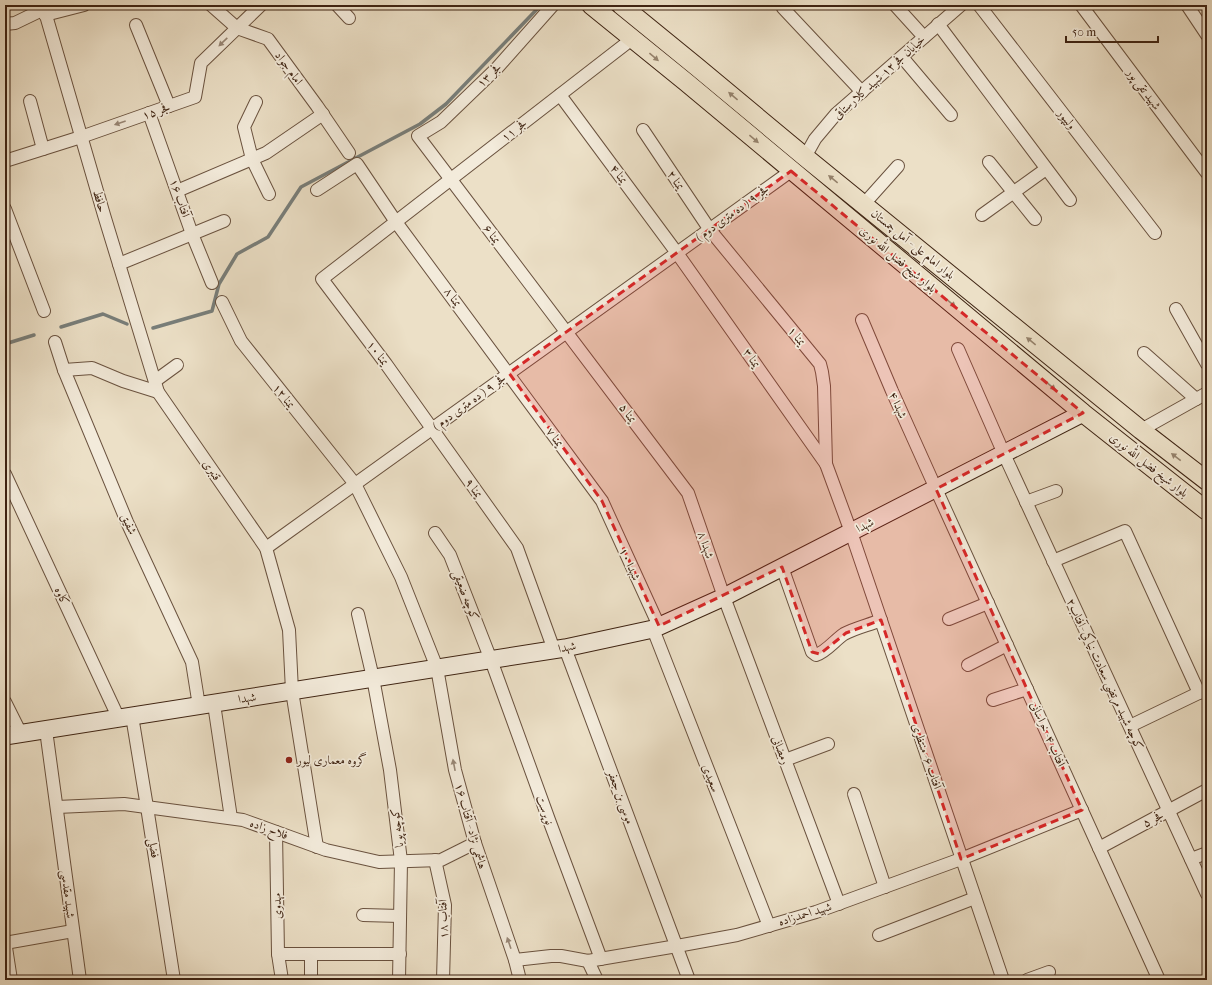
<svg xmlns="http://www.w3.org/2000/svg" width="1212" height="985" font-family="'IM FELL French Canon',Amiri,serif">
	<rect width="100%" height="100%" fill="#ece0c7"/>
	<filter id="stains"><feTurbulence type="fractalNoise" baseFrequency=".005" numOctaves="4"/><feColorMatrix values="0 0 0 0 .2 0 0 0 0 .09 0 0 0 0 .02 0 0 0 .5 -.17"/></filter>
	<radialGradient id="worn" r=".72"><stop offset=".6" stop-color="#630" stop-opacity="0"/><stop offset="1" stop-color="#630" stop-opacity=".3"/></radialGradient>
	<g fill="none" stroke-linecap="round" stroke-linejoin="round">
		<g stroke="#787e7a" stroke-width="3.5">
			<path d="M 61,327 L 103,314 L 127,324"/>
			<path d="M 153,328 L 212,311 L 219,284 L 237,254 L 268,237 L 301,187 L 420,124 L 446,104 L 541,5"/>
			<path d="M 5,344 L 34,335"/>
		</g>
		<defs>
			<g id="minor">
				<path d="M 43,5 L 104,215 L 158,392 L 266,548 L 289,630 L 292,691 L 317,847"/>
				<path d="M 211,5 L 237,28 L 268,39 L 317,106 L 349,153"/>
				<path d="M 337,5 L 349,18"/>
				<path d="M 553,5 L 497,68 L 441,122 L 418,136 L 688,493 L 724,597 L 839,904"/>
				<path d="M 895,5 L 924,37"/>
				<path d="M 979,5 L 1155,233"/>
				<path d="M 1081,5 L 1207,173"/>
				<path d="M 1187,5 L 1207,35"/>
				<path d="M 783,8 L 862,92"/>
				<path d="M 45,15 L 84,5"/>
				<path d="M 5,24 L 15,23 L 44,9"/>
				<path d="M 938,24 L 1070,200"/>
				<path d="M 136,25 L 169,106"/>
				<path d="M 902,57 L 951,115"/>
				<path d="M 560,95 L 677,253 L 826,464 L 851,532 L 1003,980"/>
				<path d="M 30,101 L 43,149"/>
				<path d="M 256,102 L 244,127 L 252,159 L 269,194"/>
				<path d="M 149,113 L 192,234 L 212,283"/>
				<path d="M 643,130 L 710,230 L 820,364 L 822,372 L 824,386 L 826,464"/>
				<path d="M 805,157 L 815,139 L 836,114 L 961,5"/>
				<path d="M 5,161 L 81,137 L 195,97 L 201,63 L 261,5"/>
				<path d="M 989,162 L 1035,219"/>
				<path d="M 317,190 L 357,164 L 396,222 L 602,501 L 659,626"/>
				<path d="M 177,191 L 266,153 L 323,114"/>
				<path d="M 864,204 L 898,166"/>
				<path d="M 5,209 L 44,311"/>
				<path d="M 982,215 L 1046,169"/>
				<path d="M 119,264 L 224,221"/>
				<path d="M 222,302 L 241,341 L 355,484 L 401,577 L 437,668 L 455,770 L 475,843 L 515,960 L 520,980"/>
				<path d="M 1176,309 L 1207,364"/>
				<path d="M 862,320 L 892,391 L 936,489 L 1159,980"/>
				<path d="M 55,342 L 64,370 L 127,522 L 192,662 L 199,706"/>
				<path d="M 958,349 L 1004,454 L 1207,894"/>
				<path d="M 1144,353 L 1196,399"/>
				<path d="M 64,370 L 92,368 L 123,381 L 158,392"/>
				<path d="M 155,381 L 177,365"/>
				<path d="M 1141,430 L 1207,393"/>
				<path d="M 5,474 L 119,719"/>
				<path d="M 1026,502 L 1056,491"/>
				<path d="M 435,533 L 450,555 L 491,660 L 549,820 L 601,959"/>
				<path d="M 266,548 L 791,171"/>
				<path d="M 1053,561 L 1125,531 L 1199,693"/>
				<path d="M 782,567 L 812,652 L 816,655 C 826,652 835,640 844,634 C 855,628 869,625 881,620"/>
				<path d="M 358,614 L 373,678 L 390,770 L 401,861 L 399,980"/>
				<path d="M 949,619 L 988,603"/>
				<path d="M 653,629 L 769,926"/>
				<path d="M 565,648 L 689,980"/>
				<path d="M 554,650 L 517,548 L 386,364 L 322,279 L 632,39"/>
				<path d="M 968,665 L 1007,645"/>
				<path d="M 993,700 L 1027,689"/>
				<path d="M 5,702 L 21,734"/>
				<path d="M 214,704 L 231,818"/>
				<path d="M 132,716 L 147,807 L 174,980"/>
				<path d="M 1130,726 L 1207,689"/>
				<path d="M 46,730 L 80,980"/>
				<path d="M 785,760 L 828,744"/>
				<path d="M 854,794 L 885,887"/>
				<path d="M 57,807 L 124,804 L 243,820 L 326,850 L 379,862 L 441,860 L 475,843"/>
				<path d="M 276,832 L 278,954 L 282,980"/>
				<path d="M 1099,848 L 1207,790"/>
				<path d="M 1191,859 L 1207,853"/>
				<path d="M 435,860 L 445,905 L 443,980"/>
				<path d="M 363,915 L 400,916"/>
				<path d="M 879,935 L 975,898"/>
				<path d="M 5,941 L 11,980"/>
				<path d="M 5,943 L 73,931"/>
				<path d="M 278,954 L 400,954"/>
				<path d="M 515,960 L 551,956 L 561,956 L 588,961 L 677,946 L 737,935 L 816,912 L 961,859 L 1082,810"/>
				<path d="M 588,961 L 597,980"/>
				<path d="M 311,980 L 311,954"/>
				<path d="M 1027,980 L 1049,972"/>
			</g>
			<path id="secondary" d="M 5,736 L 565,648 L 653,629 L 724,597 L 1083,413"/>
			<g id="primary">
				<path d="M 591,5 L 686,82 L 1083,413 L 1207,511"/>
				<path d="M 621,5 L 697,67 L 805,157 L 1141,430 L 1207,481"/>
			</g>
		</defs>
		<use href="#minor" stroke="#6a523f" stroke-width="14"/>
		<use href="#secondary" stroke="#3e2312" stroke-width="19"/>
		<use href="#primary" stroke="#3e2312" stroke-width="20"/>
		<use href="#minor" stroke="#f3ebdb" stroke-width="12"/>
		<use href="#secondary" stroke="#f3ebdb" stroke-width="17"/>
		<use href="#primary" stroke="#ece0c7" stroke-width="18"/>
	</g>
	<defs><path id="oneway-solid" d="M-6-.8H1V-3.2L6.5 0L1 3.2V.8H-6Z"/></defs>
	<g fill="#988776">
		<use href="#oneway-solid" transform="translate(223 42) rotate(136)"/>
		<use href="#oneway-solid" transform="translate(120 123) rotate(161)"/>
		<use href="#oneway-solid" transform="translate(454 765) rotate(-101)"/>
		<use href="#oneway-solid" transform="translate(509 943) rotate(-109)"/>
	</g>
	<g fill="#95826c">
		<use href="#oneway-solid" transform="translate(654 57) rotate(40)"/>
		<use href="#oneway-solid" transform="translate(733 96) rotate(-140)"/>
		<use href="#oneway-solid" transform="translate(754 139) rotate(40)"/>
		<use href="#oneway-solid" transform="translate(833 179) rotate(-141)"/>
		<use href="#oneway-solid" transform="translate(951 303) rotate(40)"/>
		<use href="#oneway-solid" transform="translate(1031 341) rotate(-141)"/>
		<use href="#oneway-solid" transform="translate(1051 386) rotate(40)"/>
		<use href="#oneway-solid" transform="translate(1176 457) rotate(-142)"/>
	</g>
	<path fill="#d62828" fill-opacity="0.2" stroke="#d62828" stroke-width="3" stroke-dasharray="8 5" stroke-linejoin="round" d="M 791,171 L 1083,413 L 936,489 L 1082,810 L 961,859 L 881,620 L 846,633 L 820,654 L 812,652 L 782,567 L 659,626 L 602,501 L 509,373 Z"/>
	<circle fill="#8f2418" stroke="#f3ebdb" stroke-width="1.5" cx="289" cy="760" r="4"/>
	<g text-anchor="middle" stroke-width="3.5" stroke-linejoin="round" paint-order="stroke">
		<g font-size="12" fill="#3e2312" stroke="#f3ebdb">
			<text transform="translate(289 68) rotate(54)" y="4">امام جواد</text>
			<text transform="translate(489 75) rotate(-44)" y="4">فجر ۱۳</text>
			<text transform="translate(879 77) rotate(-42)" y="4">خيابان فجر۱۲-شهيد كلارستاقی</text>
			<text transform="translate(1144 89) rotate(53)" y="4">شهید تقی پور</text>
			<text transform="translate(156 111) rotate(-19)" y="4">فجر ۱۵</text>
			<text transform="translate(1067 119) rotate(52)" y="4">ولیپور</text>
			<text transform="translate(514 130) rotate(-38)" y="4">فجر ۱۱</text>
			<text transform="translate(619 174) rotate(53)" y="4">یمنا ۴</text>
			<text transform="translate(676 180) rotate(56)" y="4">یمنا ۲</text>
			<text transform="translate(180 198) rotate(71)" y="4">آفتاب ۱۶</text>
			<text transform="translate(100 201) rotate(74)" y="4">حافظ</text>
			<text transform="translate(732 213) rotate(-36)" y="4">فجر ۹ ( ده متری دوم )</text>
			<text transform="translate(492 234) rotate(53)" y="4">یمنا ۶</text>
			<text transform="translate(913 244) rotate(39)" y="4">بلوار امام علی - آمل چمستان</text>
			<text transform="translate(898 259) rotate(40)" y="4">بلوار شیخ فضل الله نوری</text>
			<text transform="translate(453 297) rotate(53)" y="4">یمنا ۸</text>
			<text transform="translate(797 336) rotate(51)" y="4">یمنا ۱</text>
			<text transform="translate(378 353) rotate(53)" y="4">یمنا ۱۰</text>
			<text transform="translate(752 358) rotate(55)" y="4">یمنا ۳</text>
			<text transform="translate(284 396) rotate(51)" y="4">یمنا ۱۲</text>
			<text transform="translate(469 402) rotate(-36)" y="4">فجر ۹ ( ده متری دوم )</text>
			<text transform="translate(898 405) rotate(66)" y="4">شهدا ۴</text>
			<text transform="translate(628 413) rotate(53)" y="4">یمنا ۵</text>
			<text transform="translate(555 437) rotate(54)" y="4">یمنا ۷</text>
			<text transform="translate(1149 465) rotate(38)" y="4">بلوار شیخ فضل الله نوری</text>
			<text transform="translate(212 470) rotate(55)" y="4">قنبری</text>
			<text transform="translate(474 488) rotate(54)" y="4">یمنا ۹</text>
			<text transform="translate(129 524) rotate(66)" y="4">شفیق</text>
			<text transform="translate(865 525) rotate(-27)" y="4">شهدا</text>
			<text transform="translate(706 545) rotate(71)" y="4">شهدا ۸</text>
			<text transform="translate(630 564) rotate(66)" y="4">شهدا ۱۰</text>
			<text transform="translate(466 595) rotate(69)" y="4">کوچه ضعیقی</text>
			<text transform="translate(62 596) rotate(65)" y="4">کاوه</text>
			<text transform="translate(567 647) rotate(-11)" y="4">شهدا</text>
			<text transform="translate(1105 674) rotate(65)" y="4">كوچه شهيد مرتضي سعادت نياكي -آفتاب۲</text>
			<text transform="translate(247 698) rotate(-9)" y="4">شهدا</text>
			<text transform="translate(1048 734) rotate(66)" y="4">آفتاب ۴- خراسانی</text>
			<text transform="translate(781 750) rotate(69)" y="4">رمضانی</text>
			<text transform="translate(927 756) rotate(71)" y="4">آفتاب ۶- منتظری</text>
			<text transform="translate(711 778) rotate(69)" y="4">سعیدی</text>
			<text transform="translate(621 797) rotate(70)" y="4">موسی بن جعفر</text>
			<text transform="translate(545 810) rotate(70)" y="4">نوپرست</text>
			<text transform="translate(1153 819) rotate(-28)" y="4">فجر ۵</text>
			<text transform="translate(471 826) rotate(74)" y="4">هاشمی نژاد - آقتاب ۱۶</text>
			<text transform="translate(397 828) rotate(-97)" y="4">کوچه پویا</text>
			<text transform="translate(269 829) rotate(20)" y="4">فلاح زاده</text>
			<text transform="translate(154 848) rotate(81)" y="4">فضلی</text>
			<text transform="translate(68 894) rotate(83)" y="4">شهید مقدسی</text>
			<text transform="translate(277 906) rotate(-91)" y="4">مهدوی</text>
			<text transform="translate(805 914) rotate(-17)" y="4">شهید احمدزاده</text>
			<text transform="translate(443 919) rotate(-92)" y="4">آفتاب ۱۸</text>
		</g>
		<g font-size="12" fill="#3e2312" stroke="#f3ebdb" text-anchor="start">
			<text x="297" y="764">گروه معماری لیور</text>
		</g>
	</g>
	<rect width="1212" height="985" fill="none" stroke="#ece0c7" stroke-width="20"/>
	<rect x="6" y="6" width="1200" height="973" fill="none" stroke="#3e2312" stroke-width="2"/>
	<rect x="10" y="10" width="1192" height="965" fill="none" stroke="#3e2312"/>
	<path d="M1066 36v6h92v-6" fill="none" stroke="#3e2312" stroke-width="2"/>
	<text x="1072" y="36" font-size="12" fill="#3e2312" stroke="#f3ebdb" stroke-width="3" paint-order="stroke">50 m</text>
	<rect width="100%" height="100%" filter="url(#stains)"/>
	<rect width="100%" height="100%" fill="url(#worn)"/>
</svg>
